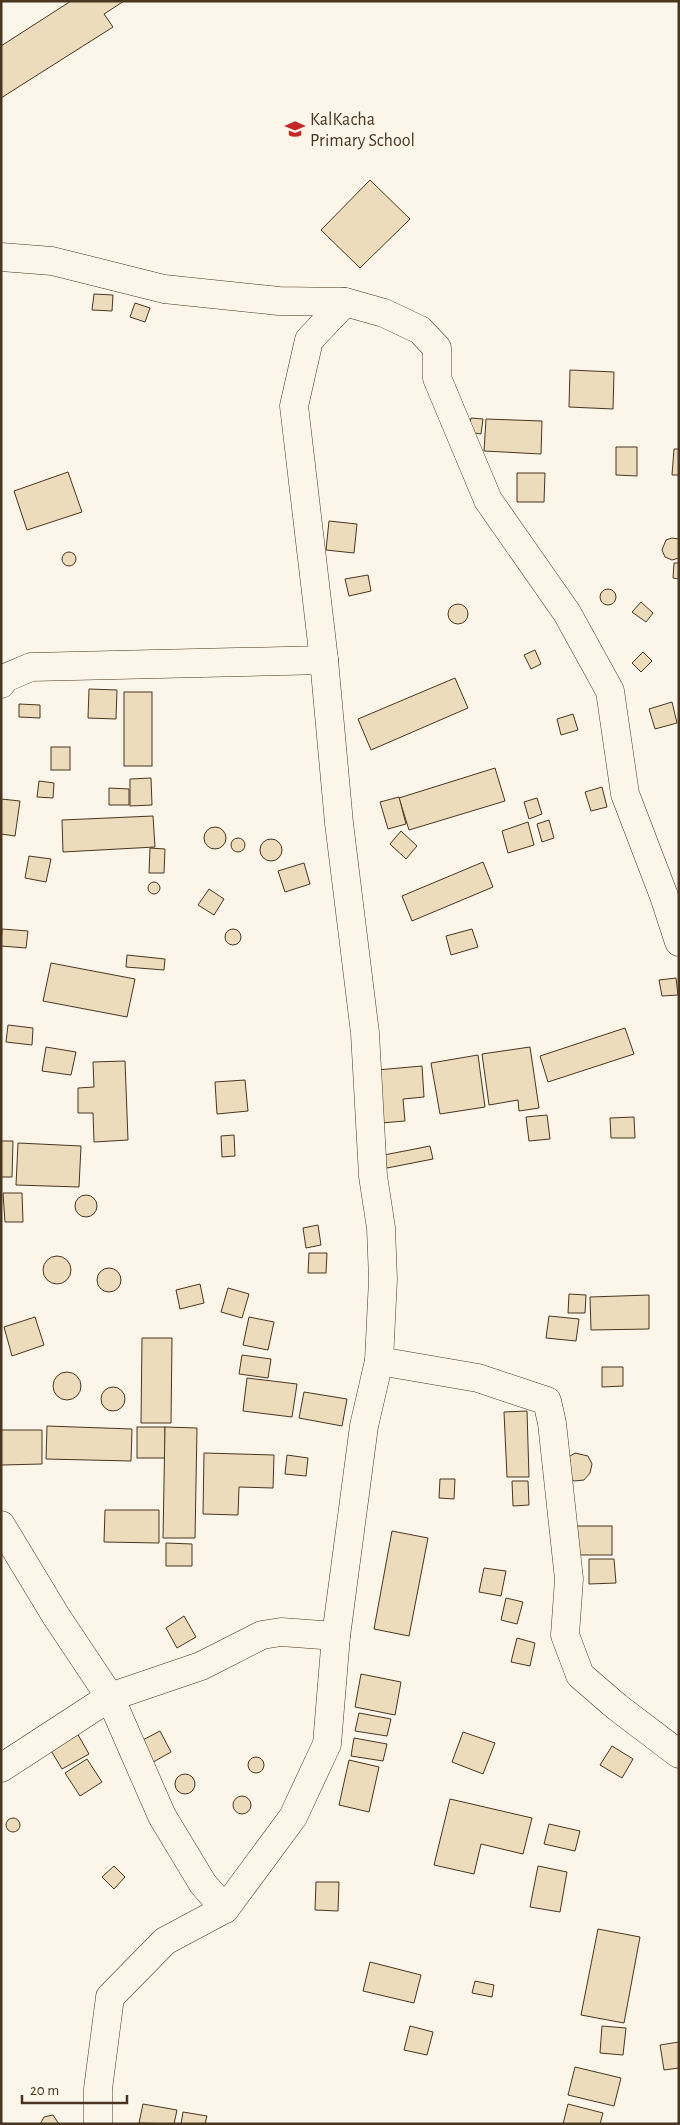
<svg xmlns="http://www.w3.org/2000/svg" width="680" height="2125" font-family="'Alegreya Sans',sans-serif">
	<rect width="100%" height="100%" fill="#fbf6e9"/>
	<g fill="#ecdcbc" stroke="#4a3520">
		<path d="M 71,1 L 124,1 L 104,14 L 113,27 L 1,98 L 1,46 Z"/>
		<path d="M 370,180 L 410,219 L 360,268 L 321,230 Z"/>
		<path d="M 94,294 L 113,295 L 112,311 L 92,310 Z"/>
		<path d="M 135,303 L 150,308 L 145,322 L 130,317 Z"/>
		<path d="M 570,370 L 614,372 L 613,409 L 569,407 Z"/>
		<path d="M 471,418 L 483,419 L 481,434 L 468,432 Z"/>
		<path d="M 486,419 L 542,421 L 541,454 L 484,451 Z"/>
		<path d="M 616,447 L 637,447 L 637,476 L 616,475 Z"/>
		<path d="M 674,449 L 679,449 L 679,475 L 672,475 Z"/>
		<path d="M 68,472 L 82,512 L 27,530 L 14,491 Z"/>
		<path d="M 517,473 L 545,473 L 544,502 L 517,502 Z"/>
		<path d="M 329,521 L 357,524 L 354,553 L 326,550 Z"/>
		<path d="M 672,538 L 679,539 L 679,558 L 672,560 L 665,557 L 662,550 L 666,540 Z"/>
		<circle cx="69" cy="559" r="7"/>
		<path d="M 674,563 L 679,563 L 679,579 L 673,578 Z"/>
		<path d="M 368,575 L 371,591 L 349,596 L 345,579 Z"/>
		<circle cx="608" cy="597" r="8"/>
		<path d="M 641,602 L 653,613 L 646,622 L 632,612 Z"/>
		<circle cx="458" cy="614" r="10"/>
		<path d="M 535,650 L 541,664 L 531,669 L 524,655 Z"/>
		<path d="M 643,652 L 652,661 L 641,672 L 632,663 Z"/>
		<path d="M 455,678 L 468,708 L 371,750 L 358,719 Z"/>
		<path d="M 89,689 L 117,690 L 116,719 L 88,718 Z"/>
		<rect x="124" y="692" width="28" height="74"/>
		<path d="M 672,702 L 677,723 L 655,729 L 649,709 Z"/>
		<path d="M 19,704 L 40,705 L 40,718 L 19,717 Z"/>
		<path d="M 573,714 L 578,730 L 561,735 L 557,719 Z"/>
		<rect x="51" y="747" width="19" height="23"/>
		<path d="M 495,768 L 505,801 L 409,830 L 399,798 Z"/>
		<path d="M 151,778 L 152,805 L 130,806 L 130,779 Z"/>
		<path d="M 39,781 L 54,783 L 53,798 L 37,797 Z"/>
		<path d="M 602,787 L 607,807 L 591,811 L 585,792 Z"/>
		<path d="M 109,788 L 129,789 L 129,805 L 109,805 Z"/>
		<path d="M 399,797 L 406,824 L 388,829 L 380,802 Z"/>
		<path d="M 537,798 L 542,814 L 529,819 L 524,802 Z"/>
		<path d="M 1,799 L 20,801 L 15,836 L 1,834 Z"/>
		<path d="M 153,816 L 155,847 L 63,852 L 62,820 Z"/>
		<path d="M 549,820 L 554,838 L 542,842 L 537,824 Z"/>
		<path d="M 528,822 L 534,845 L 508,853 L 502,831 Z"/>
		<circle cx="215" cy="838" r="11"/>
		<path d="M 401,831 L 417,846 L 406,859 L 390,844 Z"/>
		<circle cx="238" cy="845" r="7"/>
		<circle cx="271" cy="850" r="11"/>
		<path d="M 150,848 L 165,849 L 164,873 L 149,873 Z"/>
		<path d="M 29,856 L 51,859 L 46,882 L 25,878 Z"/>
		<path d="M 483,862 L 493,887 L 412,921 L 402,896 Z"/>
		<path d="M 304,863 L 310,884 L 285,892 L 278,871 Z"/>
		<circle cx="154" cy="888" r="6"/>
		<path d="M 209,889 L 224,899 L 214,915 L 198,905 Z"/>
		<path d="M 2,929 L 28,931 L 26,948 L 1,946 Z"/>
		<path d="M 472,929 L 478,947 L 451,955 L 446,936 Z"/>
		<circle cx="233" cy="937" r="8"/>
		<path d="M 127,955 L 165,959 L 164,970 L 126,967 Z"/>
		<path d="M 51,963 L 135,979 L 127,1017 L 43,1001 Z"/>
		<path d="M 676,978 L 678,995 L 662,996 L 659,980 Z"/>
		<path d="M 8,1025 L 33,1028 L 32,1045 L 6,1042 Z"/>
		<path d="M 625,1028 L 634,1054 L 548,1082 L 540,1056 Z"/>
		<path d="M 46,1047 L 76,1052 L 71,1075 L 42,1071 Z"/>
		<path d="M 530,1047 L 539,1108 L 519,1111 L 518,1100 L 489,1105 L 482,1054 Z"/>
		<path d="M 478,1055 L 485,1107 L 440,1114 L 431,1063 Z"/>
		<path d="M 125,1061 L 128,1140 L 94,1142 L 93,1113 L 78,1113 L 78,1088 L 94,1087 L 93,1062 Z"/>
		<path d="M 422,1066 L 424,1097 L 403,1099 L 405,1121 L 381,1123 L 377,1070 Z"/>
		<path d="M 245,1080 L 248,1111 L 217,1114 L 215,1082 Z"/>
		<path d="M 547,1115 L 550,1139 L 529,1141 L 526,1117 Z"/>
		<path d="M 634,1117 L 635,1138 L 611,1138 L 610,1118 Z"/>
		<path d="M 234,1135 L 235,1156 L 222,1157 L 221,1136 Z"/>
		<path d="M 1,1141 L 13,1141 L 12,1177 L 1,1177 Z"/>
		<path d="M 18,1143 L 81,1146 L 79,1187 L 16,1185 Z"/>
		<path d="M 430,1146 L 433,1159 L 387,1168 L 384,1155 Z"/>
		<path d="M 3,1193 L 22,1193 L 23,1222 L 5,1222 Z"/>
		<circle cx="86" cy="1206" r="11"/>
		<path d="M 318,1225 L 321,1245 L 306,1248 L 303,1228 Z"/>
		<path d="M 309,1253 L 327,1253 L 326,1273 L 308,1273 Z"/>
		<circle cx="57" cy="1270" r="14"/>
		<circle cx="109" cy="1280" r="12"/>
		<path d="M 200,1284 L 204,1303 L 180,1309 L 176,1290 Z"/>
		<path d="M 228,1288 L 249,1294 L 242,1318 L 221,1312 Z"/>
		<path d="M 569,1294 L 586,1295 L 585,1313 L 568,1313 Z"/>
		<path d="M 649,1295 L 649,1329 L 591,1330 L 590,1297 Z"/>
		<path d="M 549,1316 L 579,1319 L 576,1341 L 546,1338 Z"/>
		<path d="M 35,1317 L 44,1345 L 12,1356 L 4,1327 Z"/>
		<path d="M 249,1317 L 274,1322 L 268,1350 L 243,1345 Z"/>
		<path d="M 142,1338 L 172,1338 L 171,1423 L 141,1423 Z"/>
		<path d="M 242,1355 L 271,1359 L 268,1378 L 239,1374 Z"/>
		<path d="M 602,1367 L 623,1367 L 623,1386 L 602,1387 Z"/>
		<circle cx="67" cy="1386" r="14"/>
		<path d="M 247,1378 L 297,1384 L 292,1417 L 243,1411 Z"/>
		<circle cx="113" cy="1399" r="12"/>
		<path d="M 304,1392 L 347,1399 L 342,1426 L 299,1418 Z"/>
		<path d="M 527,1411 L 529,1477 L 507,1477 L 504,1412 Z"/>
		<path d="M 47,1426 L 132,1429 L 131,1461 L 46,1459 Z"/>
		<rect x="137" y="1427" width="28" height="31"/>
		<path d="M 165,1427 L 197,1428 L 195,1538 L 163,1538 Z"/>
		<path d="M 1,1430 L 42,1430 L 42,1464 L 1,1465 Z"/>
		<path d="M 204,1453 L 274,1455 L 273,1488 L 239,1487 L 238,1515 L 203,1514 Z"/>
		<path d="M 575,1453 L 588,1456 L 592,1464 L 590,1473 L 584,1480 L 574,1481 L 570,1478 L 567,1458 Z"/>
		<path d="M 287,1455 L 308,1458 L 306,1476 L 285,1474 Z"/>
		<path d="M 440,1479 L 455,1479 L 454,1499 L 439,1498 Z"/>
		<path d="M 512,1481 L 528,1481 L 529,1505 L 513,1506 Z"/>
		<path d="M 105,1510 L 159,1510 L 159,1543 L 104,1542 Z"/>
		<rect x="575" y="1526" width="37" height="29"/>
		<path d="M 392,1531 L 428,1538 L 409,1636 L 374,1629 Z"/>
		<path d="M 166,1543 L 192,1544 L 192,1566 L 166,1566 Z"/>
		<path d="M 589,1559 L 614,1559 L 616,1583 L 589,1584 Z"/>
		<path d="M 484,1568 L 506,1571 L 501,1596 L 479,1592 Z"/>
		<path d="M 506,1598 L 523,1602 L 517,1624 L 501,1620 Z"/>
		<path d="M 184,1616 L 196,1637 L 177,1648 L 166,1628 Z"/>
		<path d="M 517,1638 L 535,1643 L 530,1666 L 511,1662 Z"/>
		<path d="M 361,1674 L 401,1682 L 395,1715 L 355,1707 Z"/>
		<path d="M 359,1713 L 391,1719 L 387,1736 L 355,1731 Z"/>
		<path d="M 160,1731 L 171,1752 L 148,1765 L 137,1743 Z"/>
		<path d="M 463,1732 L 495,1743 L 483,1774 L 452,1762 Z"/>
		<path d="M 77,1733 L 89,1754 L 62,1769 L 50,1749 Z"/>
		<path d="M 354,1738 L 387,1744 L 383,1761 L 351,1756 Z"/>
		<path d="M 612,1746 L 633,1759 L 622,1778 L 600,1765 Z"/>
		<circle cx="256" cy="1765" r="8"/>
		<path d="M 87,1759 L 102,1782 L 80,1796 L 65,1773 Z"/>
		<path d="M 349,1760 L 379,1767 L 369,1812 L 339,1805 Z"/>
		<circle cx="185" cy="1784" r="10"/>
		<circle cx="242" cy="1805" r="9"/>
		<path d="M 450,1799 L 532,1818 L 523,1854 L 481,1844 L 474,1874 L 434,1865 Z"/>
		<circle cx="13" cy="1825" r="7"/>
		<path d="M 549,1824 L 580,1831 L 575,1851 L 544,1844 Z"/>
		<path d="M 114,1866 L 125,1877 L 114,1889 L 102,1877 Z"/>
		<path d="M 538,1866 L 567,1872 L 560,1912 L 530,1907 Z"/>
		<path d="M 316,1882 L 339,1882 L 338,1911 L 315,1910 Z"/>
		<path d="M 598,1929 L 640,1937 L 624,2023 L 581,2015 Z"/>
		<path d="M 370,1962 L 421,1975 L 414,2003 L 363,1991 Z"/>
		<path d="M 475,1981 L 494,1985 L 492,1997 L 472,1993 Z"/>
		<path d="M 410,2026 L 433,2032 L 427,2055 L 404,2050 Z"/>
		<path d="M 602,2026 L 626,2028 L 623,2055 L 600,2053 Z"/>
		<path d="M 679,2042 L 679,2068 L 664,2070 L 660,2045 Z"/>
		<path d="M 575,2067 L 621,2078 L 614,2106 L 568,2095 Z"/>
		<path d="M 143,2104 L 177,2110 L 174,2124 L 139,2123 Z"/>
		<path d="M 568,2104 L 603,2113 L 600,2124 L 563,2124 Z"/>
		<path d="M 183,2112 L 207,2116 L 205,2124 L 181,2124 Z"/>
		<path d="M 53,2115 L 59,2124 L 40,2124 L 44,2117 Z"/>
	</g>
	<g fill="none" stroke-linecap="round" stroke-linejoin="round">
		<defs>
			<g id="minor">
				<path d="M 1,257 L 52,261 L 164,289 L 279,301 L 345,302 L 384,313 L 420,330 L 437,348 L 437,378 L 488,500 L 567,613 L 610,691 L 625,794 L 664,896 L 679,942"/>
				<path d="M 1,684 L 5,678 L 31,667 L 324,660"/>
				<path d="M 379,1361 L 478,1378 L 547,1401 L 552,1423 L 569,1579 L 565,1635 L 580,1675 L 617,1707 L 679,1754"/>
				<path d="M 1,1525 L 56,1616 L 110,1697 L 162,1816 L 203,1884 L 225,1909"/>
				<path d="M 1,1768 L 110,1697 L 201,1666 L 262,1635 L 281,1632 L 336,1636"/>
				<path d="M 98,2124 L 98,2089 L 110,1997 L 165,1941 L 225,1909 L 293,1817 L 327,1744 L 336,1636 L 364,1426 L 379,1361 L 383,1279 L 381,1228 L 373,1176 L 365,1033 L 339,823 L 324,660 L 294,406 L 309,340 L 345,302"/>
			</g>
		</defs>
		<use href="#minor" stroke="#4a3520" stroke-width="29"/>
		<use href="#minor" stroke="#fbf6e9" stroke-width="28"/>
	</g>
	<defs>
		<symbol id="school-bare" viewBox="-9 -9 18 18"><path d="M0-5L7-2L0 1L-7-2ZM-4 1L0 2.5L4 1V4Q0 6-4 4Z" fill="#c62828" stroke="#fbf6e9" stroke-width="2.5" paint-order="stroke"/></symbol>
	</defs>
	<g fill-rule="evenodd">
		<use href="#school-bare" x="281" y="115" width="28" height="28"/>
	</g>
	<g text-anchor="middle" stroke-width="4" stroke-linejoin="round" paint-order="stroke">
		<g font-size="18" fill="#4a3520" stroke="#fbf6e9" text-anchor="start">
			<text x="310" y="125">KalKacha<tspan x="310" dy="21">Primary School</tspan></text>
		</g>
	</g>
	<rect width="680" height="2125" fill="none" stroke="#4a3520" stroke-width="5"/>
	<path d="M22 2095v8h105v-8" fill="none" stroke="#4a3520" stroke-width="2.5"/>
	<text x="30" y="2095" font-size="15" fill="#4a3520" stroke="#fbf6e9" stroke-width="4" paint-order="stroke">20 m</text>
</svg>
